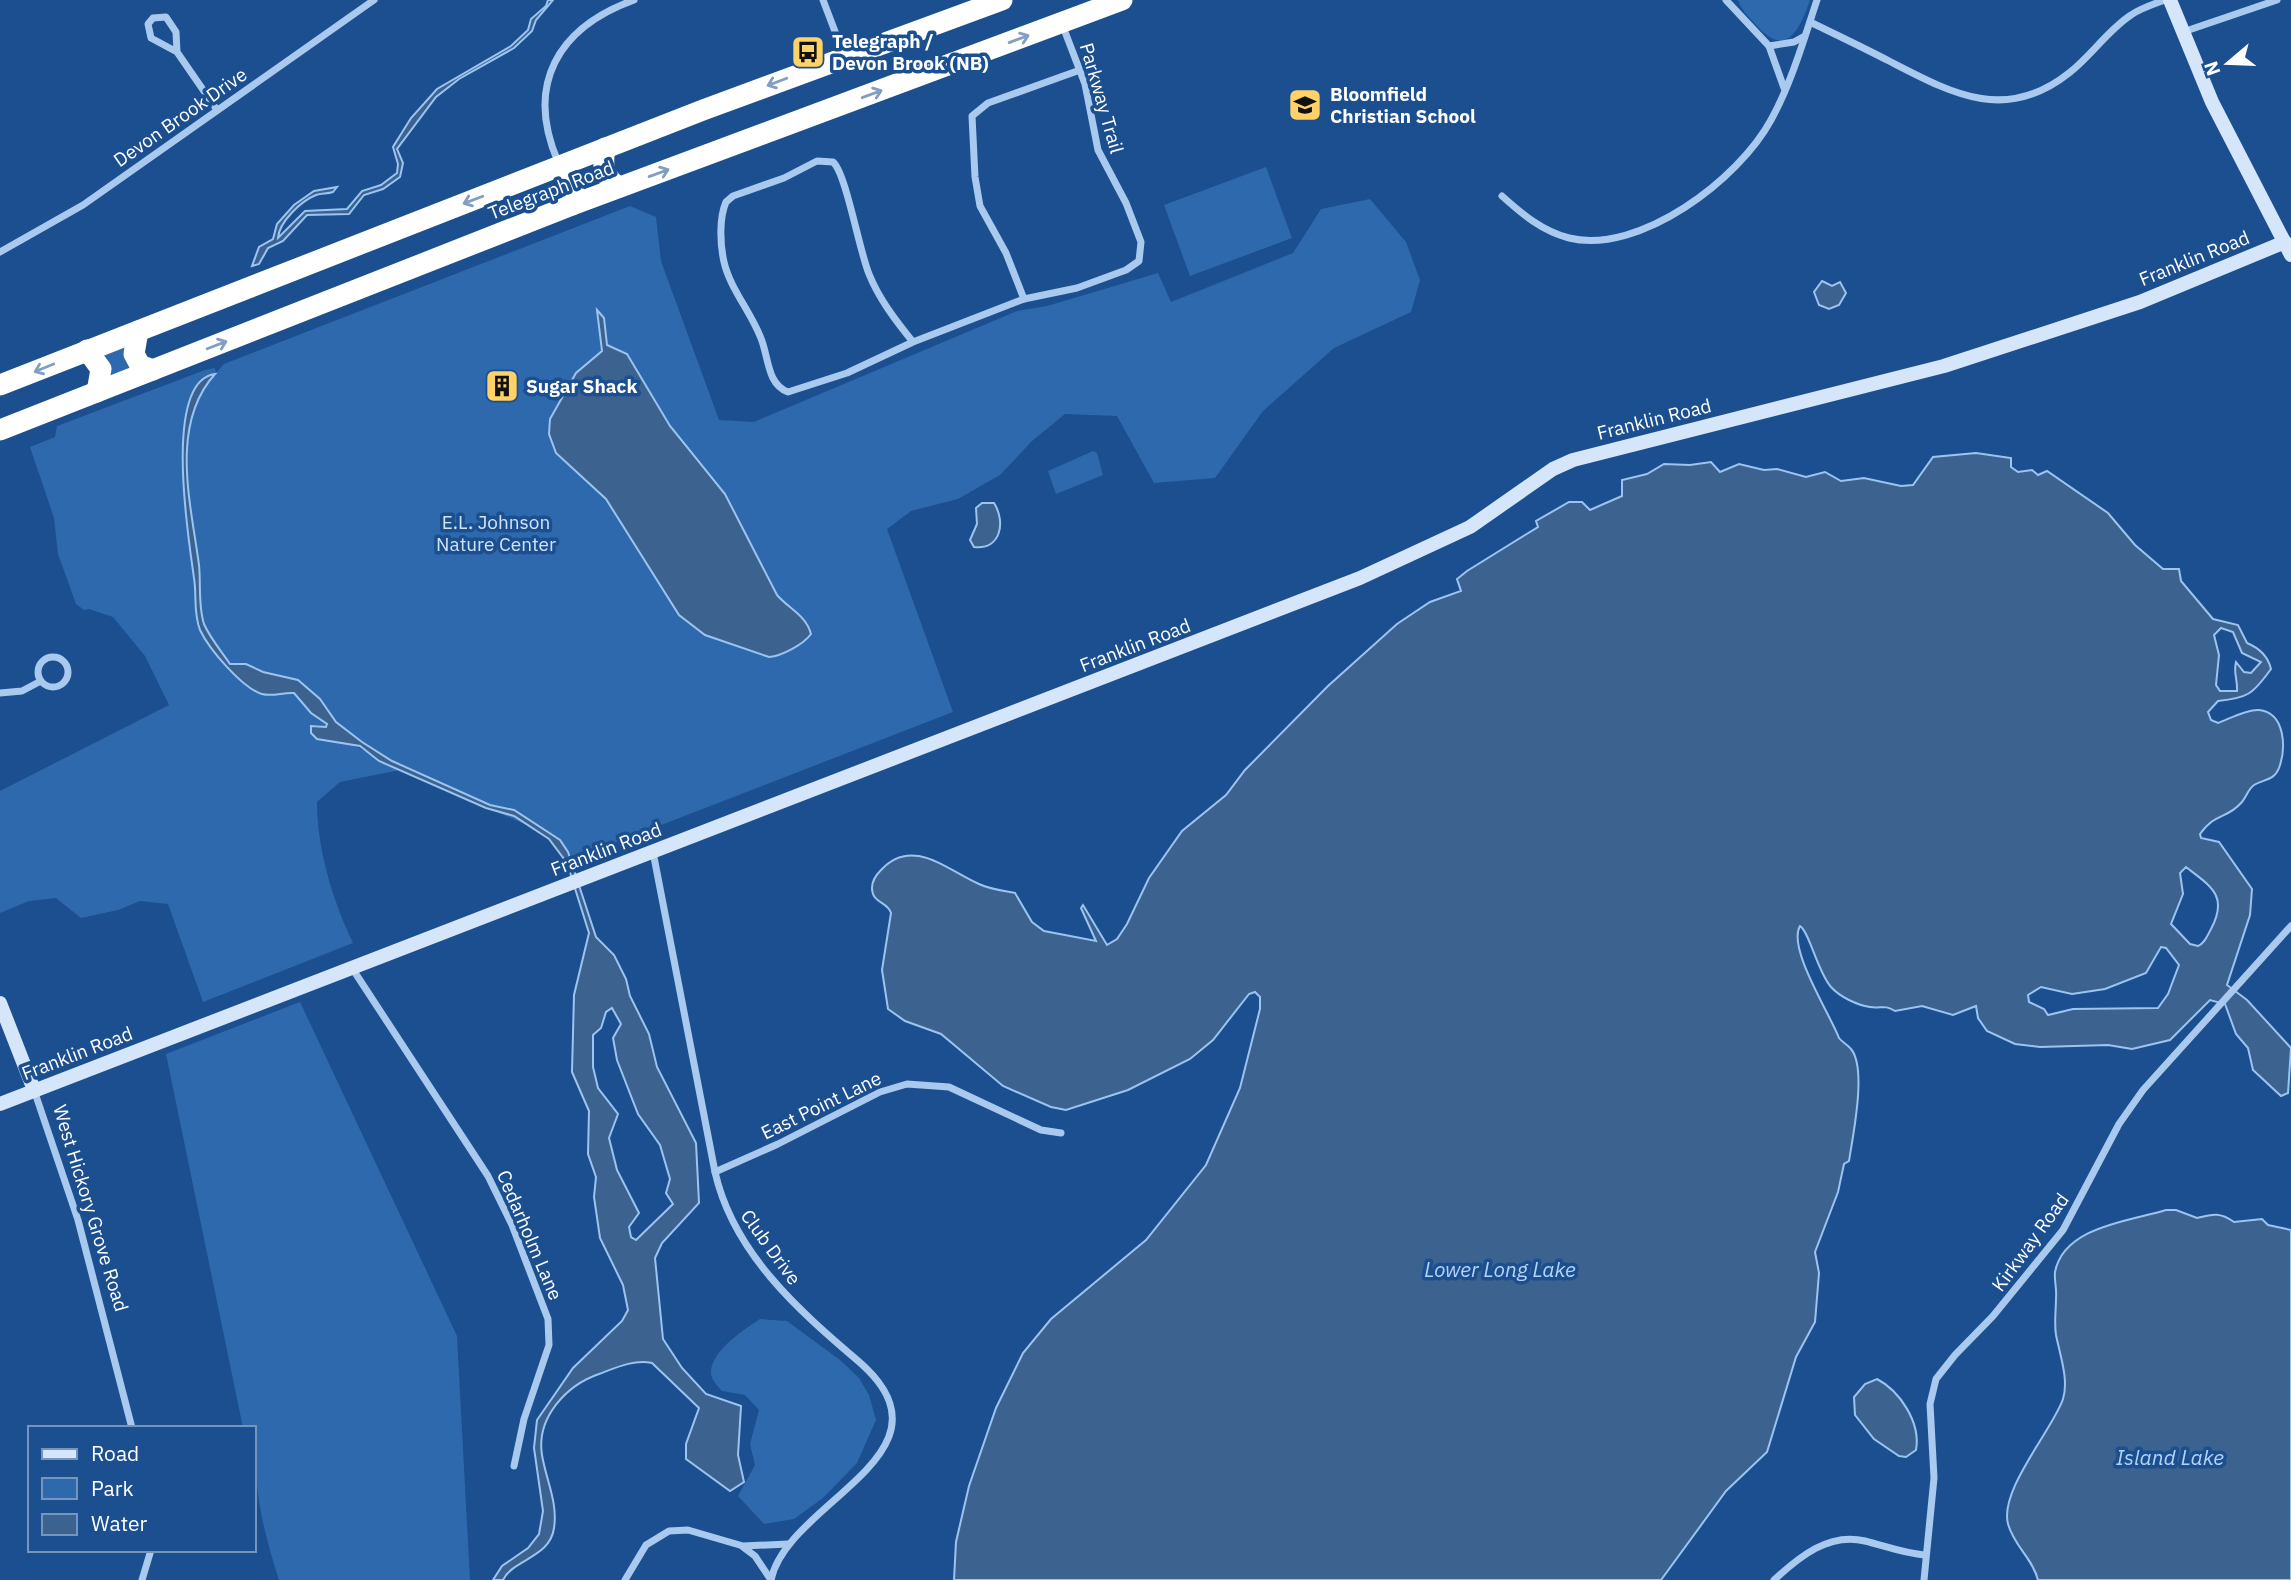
<svg xmlns="http://www.w3.org/2000/svg" width="2291" height="1580" font-family="'IBM Plex Sans',sans-serif">
	<rect width="100%" height="100%" fill="#1b4f8f"/>
	<g fill="#2e69ad">
		<path d="M 1738,0 L 1810,0 C 1801,27 1787,60 1757,26 C 1750,18 1741,10 1738,0 Z"/>
		<path d="M 1266,167 L 1292,238 L 1190,276 L 1164,205 Z"/>
		<path d="M 1370,199 L 1406,242 L 1420,280 L 1411,312 L 1334,348 L 1263,411 L 1215,478 L 1154,483 L 1117,416 L 1065,414 L 1032,441 L 1000,475 L 958,499 L 911,511 L 887,529 L 953,712 L 563,863 L 559,846 L 540,831 L 436,785 L 327,727 L 314,725 L 326,741 C 362,741 370,759 400,770 L 340,782 L 317,802 C 317,849 333,901 353,943 L 203,1002 L 168,904 L 140,901 L 118,910 L 81,918 L 56,898 L 29,901 L 0,913 L 0,791 L 169,705 L 145,656 L 113,617 L 89,609 L 84,610 L 76,604 L 58,554 L 54,518 L 30,447 L 55,437 L 57,426 L 205,370 L 215,368 L 216,373 L 224,364 L 630,206 L 656,217 L 661,261 L 719,420 L 754,422 L 1017,311 L 1047,306 L 1158,273 L 1171,302 L 1293,253 L 1321,209 Z"/>
		<path d="M 125,347 L 131,369 L 110,378 L 104,355 Z"/>
		<path d="M 1093,451 L 1097,453 L 1103,475 L 1056,494 L 1048,471 Z"/>
		<path d="M 300,1002 L 457,1336 L 470,1580 L 279,1580 C 261,1525 254,1486 254,1428 L 243,1428 L 166,1054 Z"/>
		<path d="M 760,1319 L 787,1321 L 840,1360 L 859,1378 L 869,1395 L 876,1420 L 857,1463 L 823,1498 L 794,1519 L 764,1524 L 738,1496 L 755,1465 L 750,1444 L 759,1410 L 745,1395 L 722,1391 C 719,1388 714,1382 712,1378 C 704,1355 745,1329 760,1319 Z"/>
	</g>
	<g fill="#3c6290" stroke="#9cc4f0" stroke-width="2" fill-rule="evenodd">
		<path d="M 548,0 L 553,0 L 536,20 L 532,31 L 514,48 L 459,79 L 436,97 L 397,149 L 403,163 L 400,177 L 383,189 L 364,195 L 349,214 L 307,215 L 283,241 L 268,248 L 259,264 L 252,266 L 259,247 L 273,239 L 277,224 L 294,205 L 314,191 L 337,187 L 333,192 C 327,194 321,193 316,195 C 301,201 279,222 278,238 L 305,211 L 347,209 L 362,191 L 381,185 L 397,173 L 398,164 L 393,147 L 411,118 L 437,89 L 511,46 L 528,30 L 531,19 L 546,6 Z"/>
		<path d="M 1822,281 L 1832,286 L 1840,282 L 1846,293 L 1839,305 L 1829,309 L 1819,305 L 1814,292 Z"/>
		<path d="M 597,310 L 604,318 L 607,345 L 627,354 L 670,426 L 725,494 L 777,595 C 789,609 806,615 811,634 C 804,644 782,656 769,657 L 705,635 L 679,615 L 606,499 L 556,453 L 549,434 L 550,419 L 576,373 L 602,351 Z"/>
		<path d="M 215,374 C 169,425 191,504 199,565 C 201,584 198,606 204,624 C 210,638 222,652 230,664 L 246,664 L 263,672 L 298,680 L 320,699 L 336,722 L 362,742 L 392,761 L 490,805 L 514,810 L 560,840 L 568,852 L 596,937 L 614,955 L 626,979 L 630,996 L 649,1034 L 657,1067 L 696,1143 L 699,1203 L 662,1243 L 655,1258 L 663,1339 L 682,1368 L 706,1394 L 741,1406 L 738,1455 L 744,1482 L 730,1491 L 686,1459 L 686,1444 L 699,1408 L 652,1363 C 634,1359 615,1368 599,1374 C 567,1385 536,1417 542,1455 C 546,1480 558,1502 554,1528 C 550,1558 513,1559 503,1580 L 493,1580 L 502,1566 L 528,1548 L 539,1534 L 543,1511 L 534,1448 L 537,1420 L 573,1368 L 622,1321 L 628,1310 L 623,1285 L 600,1238 L 594,1197 L 596,1177 L 588,1154 L 589,1111 L 572,1072 L 574,995 L 589,933 L 567,863 L 549,839 L 514,816 L 486,808 L 379,761 L 360,746 L 317,739 L 311,733 L 311,726 L 326,727 L 327,724 L 311,713 L 294,693 C 284,692 272,697 262,694 C 242,688 209,649 200,630 C 193,612 197,596 194,578 C 189,541 162,381 215,374 ZM 612,1008 L 621,1024 L 613,1038 L 617,1060 L 638,1114 L 660,1145 L 670,1179 L 666,1193 L 673,1204 L 636,1240 L 631,1237 L 629,1227 L 639,1213 L 617,1170 L 609,1138 L 618,1114 L 598,1088 L 593,1067 L 593,1035 L 601,1028 L 606,1012 Z"/>
		<path d="M 1976,453 L 2011,458 L 2011,467 L 2018,472 L 2032,470 L 2038,475 L 2047,471 L 2108,513 L 2135,545 L 2163,569 L 2179,569 L 2181,581 L 2213,619 L 2238,625 L 2247,643 C 2259,648 2268,656 2271,669 C 2253,694 2248,698 2218,701 L 2208,712 L 2211,720 L 2218,723 C 2229,719 2247,709 2259,710 C 2286,713 2286,749 2279,768 C 2274,781 2264,779 2254,785 C 2248,789 2246,798 2241,803 C 2227,819 2216,812 2200,834 L 2201,838 L 2219,842 L 2252,889 L 2250,915 L 2227,985 L 2247,1000 L 2291,1048 L 2288,1093 L 2281,1096 L 2253,1070 L 2248,1048 L 2236,1034 L 2225,1004 L 2210,1000 L 2170,1040 L 2132,1049 L 2108,1045 L 2040,1047 L 2015,1044 L 1987,1031 L 1978,1018 L 1976,1006 L 1953,1015 L 1922,1006 L 1895,1011 C 1884,1004 1881,1009 1870,1007 C 1857,1005 1840,997 1831,987 C 1818,973 1809,931 1800,926 C 1787,948 1830,1014 1839,1038 C 1843,1043 1848,1045 1851,1049 C 1867,1068 1853,1135 1849,1161 L 1844,1164 L 1838,1192 L 1815,1252 L 1819,1273 L 1815,1322 L 1796,1357 L 1767,1452 L 1726,1491 L 1661,1580 L 954,1580 L 956,1542 L 969,1486 L 996,1408 L 1023,1353 L 1051,1319 L 1146,1240 L 1206,1165 L 1240,1088 L 1260,1009 L 1260,997 L 1255,992 L 1249,994 L 1213,1040 L 1190,1059 L 1128,1090 L 1066,1110 L 1051,1107 L 1003,1086 L 941,1034 L 905,1021 L 888,1009 L 882,970 L 891,913 C 888,903 876,903 873,894 C 870,885 875,876 881,870 C 912,836 947,870 979,884 C 989,889 1004,891 1015,893 L 1032,922 L 1044,931 L 1096,941 L 1081,908 L 1083,905 L 1107,945 L 1117,939 L 1127,924 L 1149,878 L 1182,831 L 1226,795 L 1245,770 L 1328,686 L 1397,624 L 1430,602 L 1461,591 L 1457,579 L 1467,571 L 1538,527 L 1536,521 L 1569,502 L 1582,502 L 1590,510 L 1622,496 L 1622,480 L 1647,474 L 1664,464 L 1690,465 L 1711,462 L 1720,472 L 1739,464 L 1764,470 L 1777,469 L 1806,477 L 1825,472 L 1841,481 L 1864,478 L 1901,486 L 1913,485 L 1933,457 ZM 2221,628 L 2233,632 L 2242,653 L 2261,662 L 2251,673 L 2244,672 L 2236,662 C 2233,672 2238,681 2237,691 L 2220,691 L 2216,685 L 2219,655 L 2214,635 ZM 2186,867 C 2210,886 2229,895 2211,929 C 2207,936 2205,943 2198,946 L 2190,944 L 2171,924 L 2183,894 L 2180,873 ZM 2161,947 L 2166,948 L 2179,965 L 2168,994 L 2158,1008 L 2073,1009 L 2048,1015 L 2044,1009 L 2029,1002 L 2028,995 L 2041,987 L 2072,994 L 2105,989 L 2146,973 Z"/>
		<path d="M 982,503 L 994,503 C 1006,522 1001,550 974,547 L 970,540 L 977,524 L 976,508 Z"/>
		<path d="M 2166,1210 L 2176,1210 L 2197,1218 C 2213,1214 2220,1212 2234,1222 L 2262,1219 L 2268,1225 L 2291,1230 L 2291,1580 L 2038,1580 C 2033,1559 2014,1546 2008,1524 C 1999,1490 2053,1429 2063,1399 C 2069,1380 2060,1355 2056,1335 C 2054,1323 2056,1311 2056,1298 C 2057,1289 2054,1280 2055,1272 C 2064,1226 2131,1221 2166,1210 Z"/>
		<path d="M 1877,1379 C 1900,1391 1921,1423 1916,1450 L 1906,1457 L 1899,1456 L 1874,1439 L 1855,1415 L 1854,1397 L 1865,1384 Z"/>
	</g>
	<g fill="none" stroke-linecap="round" stroke-linejoin="round">
		<g stroke="#a9c9ee" stroke-width="7">
			<path d="M 823,0 L 844,55"/>
			<path d="M 1726,0 L 1769,46 L 1784,88"/>
			<path d="M 1810,22 C 1837,35 1864,48 1891,62 C 1953,94 2006,123 2069,73 C 2091,56 2108,30 2131,15 C 2141,8 2154,4 2165,0"/>
			<path d="M 2183,32 L 2277,0"/>
			<path d="M 1769,46 L 1794,42 L 1803,37"/>
			<path d="M 177,52 L 151,38 L 148,24 L 153,18 L 166,17 L 176,32 L 177,52 L 217,110"/>
			<path d="M 558,162 C 525,85 557,28 634,0"/>
			<path d="M 1502,196 C 1522,214 1542,231 1569,238 C 1640,255 1739,179 1771,120 C 1791,84 1804,39 1817,0"/>
			<path d="M 0,252 L 83,205 L 374,0"/>
			<path d="M 1024,299 L 1006,253 L 980,206 L 975,177 L 972,116 L 988,103 L 1080,70"/>
			<path d="M 913,342 C 896,321 879,299 869,274 C 859,250 846,173 833,162 L 817,161 L 784,178 L 733,196 L 726,202 C 719,218 720,244 724,262 C 730,288 750,311 760,336 C 769,355 766,384 788,392 L 847,373 L 913,342 L 1024,299 L 1077,288 L 1126,270 L 1139,261 L 1141,242 L 1126,203 L 1098,150 L 1085,84 L 1062,24"/>
			<circle cx="53" cy="672" r="15"/>
			<path d="M 0,693 L 22,691 L 39,682"/>
			<path d="M 653,852 L 715,1172 C 733,1252 797,1309 857,1360 C 967,1453 787,1501 771,1580"/>
			<path d="M 352,968 L 488,1176 L 512,1225 L 548,1319 L 549,1345 L 524,1419 L 514,1466"/>
			<path d="M 34,1090 L 78,1220 L 132,1428"/>
			<path d="M 715,1172 L 778,1144 L 880,1092 L 907,1084 L 949,1087 L 1041,1130 L 1061,1133"/>
			<path d="M 743,1547 L 755,1556 L 771,1580"/>
			<path d="M 142,1580 L 151,1550"/>
			<path d="M 625,1580 L 646,1545 L 669,1531 L 688,1530 L 743,1546 L 788,1544"/>
			<path d="M 1774,1580 C 1799,1557 1829,1532 1865,1541 C 1885,1546 1903,1553 1924,1555"/>
			<path d="M 1924,1580 L 1934,1478 L 1930,1404 L 1936,1379 L 1955,1355 L 1993,1316 L 2063,1230 L 2119,1124 L 2143,1090 L 2291,926"/>
		</g>
		<g stroke="#d6e6fa" stroke-width="14">
			<path d="M 2170,0 L 2212,102 L 2291,255"/>
			<path d="M 0,1003 L 34,1090"/>
			<path d="M 0,1104 L 1360,578 L 1470,527 L 1553,469 L 1573,460 L 1944,366 L 2140,302 L 2285,242"/>
		</g>
		<g stroke="#fff" stroke-width="21">
			<path d="M 605,148 C 602,165 603,178 619,187"/>
			<path d="M 560,166 C 576,178 575,186 572,205"/>
			<path d="M 138,331 L 134,354 L 140,365 L 153,370"/>
			<path d="M 87,350 L 101,369 L 97,392"/>
			<path d="M 0,385 L 703,110 L 1002,0"/>
			<path d="M 0,430 L 572,205 L 1122,0"/>
		</g>
	</g>
	<defs><path id="oneway-shaft" d="M-6 0H5M1.5-3L5.5 0L1.5 3" fill="none" stroke-width="1.6" stroke-linecap="round" stroke-linejoin="round" transform="scale(1.75)"/></defs>
	<g stroke="#829ec1">
		<use href="#oneway-shaft" transform="translate(1019 39) rotate(-20)"/>
		<use href="#oneway-shaft" transform="translate(777 82) rotate(159)"/>
		<use href="#oneway-shaft" transform="translate(872 94) rotate(-20)"/>
		<use href="#oneway-shaft" transform="translate(659 173) rotate(-20)"/>
		<use href="#oneway-shaft" transform="translate(473 200) rotate(159)"/>
		<use href="#oneway-shaft" transform="translate(217 345) rotate(-21)"/>
		<use href="#oneway-shaft" transform="translate(44 368) rotate(158)"/>
	</g>
	<defs>
		<symbol id="bus-square" viewBox="-11 -11 22 22"><rect x="-9" y="-9" width="18" height="18" rx="4" fill="#ffd166" stroke="#1b4f8f"/><path d="M-5-6H5V4H4V6H2V4H-2V6H-4V4H-5ZM-3.5-4V0h7V-4ZM-3.5 1.2v1.5H-2V1.2ZM2 1.2v1.5H3.5V1.2Z" fill="#111"/></symbol>
		<symbol id="school-square" viewBox="-11 -11 22 22"><rect x="-9" y="-9" width="18" height="18" rx="4" fill="#ffd166" stroke="#1b4f8f"/><path d="M0-5L7-2L0 1L-7-2ZM-4 1L0 2.5L4 1V4Q0 6-4 4Z" fill="#111"/></symbol>
		<symbol id="building-square" viewBox="-11 -11 22 22"><rect x="-9" y="-9" width="18" height="18" rx="4" fill="#ffd166" stroke="#1b4f8f"/><path d="M-4-6H4V6H1V3H-1V6H-4ZM-2.5-4.3h1.7v1.8h-1.7ZM.8-4.3h1.7v1.8H.8ZM-2.5-1h1.7V.8h-1.7ZM.8-1h1.7V.8H.8Z" fill="#111"/></symbol>
	</defs>
	<g fill-rule="evenodd">
		<use href="#bus-square" x="789" y="33" width="38" height="38"/>
		<use href="#school-square" x="1286" y="86" width="38" height="38"/>
		<use href="#building-square" x="483" y="367" width="38" height="38"/>
	</g>
	<g text-anchor="middle" stroke-width="7" stroke-linejoin="round" paint-order="stroke">
		<g font-size="19" font-weight="bold" fill="#fff" stroke="#1b4f8f" text-anchor="start">
			<text x="832" y="48">Telegraph /<tspan x="832" dy="22">Devon Brook (NB)</tspan></text>
			<text x="1330" y="101">Bloomfield<tspan x="1330" dy="22">Christian School</tspan></text>
			<text x="526" y="393">Sugar Shack</text>
		</g>
		<g font-size="19" fill="#fff" stroke="#1b4f8f">
			<text transform="translate(1102 98) rotate(74)" y="7">Parkway Trail</text>
			<text transform="translate(180 117) rotate(-35)" y="7">Devon Brook Drive</text>
			<text transform="translate(551 190) rotate(-21)" y="7">Telegraph Road</text>
			<text transform="translate(2194 258) rotate(-22)" y="7">Franklin Road</text>
			<text transform="translate(1654 419) rotate(-14)" y="7">Franklin Road</text>
			<text transform="translate(1135 645) rotate(-21)" y="7">Franklin Road</text>
			<text transform="translate(606 849) rotate(-21)" y="7">Franklin Road</text>
			<text transform="translate(77 1053) rotate(-21)" y="7">Franklin Road</text>
			<text transform="translate(821 1105) rotate(-26)" y="7">East Point Lane</text>
			<text transform="translate(91 1208) rotate(73)" y="7">West Hickory Grove Road</text>
			<text transform="translate(530 1235) rotate(67)" y="7">Cedarholm Lane</text>
			<text transform="translate(2030 1242) rotate(-54)" y="7">Kirkway Road</text>
			<text transform="translate(771 1247) rotate(54)" y="7">Club Drive</text>
		</g>
		<g font-size="19" fill="#cfe3fa" stroke="#1b4f8f">
			<text x="496" y="529">E.L. Johnson<tspan x="496" dy="22">Nature Center</tspan></text>
		</g>
		<g font-size="21" font-style="italic" fill="#b5d3f5" stroke="#1b4f8f">
			<text x="1500" y="1277">Lower Long Lake</text>
			<text x="2170" y="1465">Island Lake</text>
		</g>
	</g>
	<rect x="28" y="1426" width="228" height="126" fill="#1b4f8f" stroke="#7695bc" stroke-width="2"/>
	<rect x="42" y="1449" width="35" height="10" fill="#d6e6fa" stroke="#7695bc" stroke-width="2"/>
	<text x="91" y="1461" font-size="21" fill="#ffffff">Road</text>
	<rect x="42" y="1478" width="35" height="21" fill="#2e69ad" stroke="#7695bc" stroke-width="2"/>
	<text x="91" y="1496" font-size="21" fill="#ffffff">Park</text>
	<rect x="42" y="1514" width="35" height="21" fill="#3c6290" stroke="#7695bc" stroke-width="2"/>
	<text x="91" y="1531" font-size="21" fill="#ffffff">Water</text>
	<g transform="translate(2228 63) rotate(251)" stroke="#1b4f8f" stroke-width="5" paint-order="stroke">
	<path d="M0-5L12 26L0 18L-12 26Z" fill="#ffffff"/>
	<text y="-10" font-size="19" font-weight="bold" text-anchor="middle" fill="#ffffff">N</text>
	</g>
</svg>
